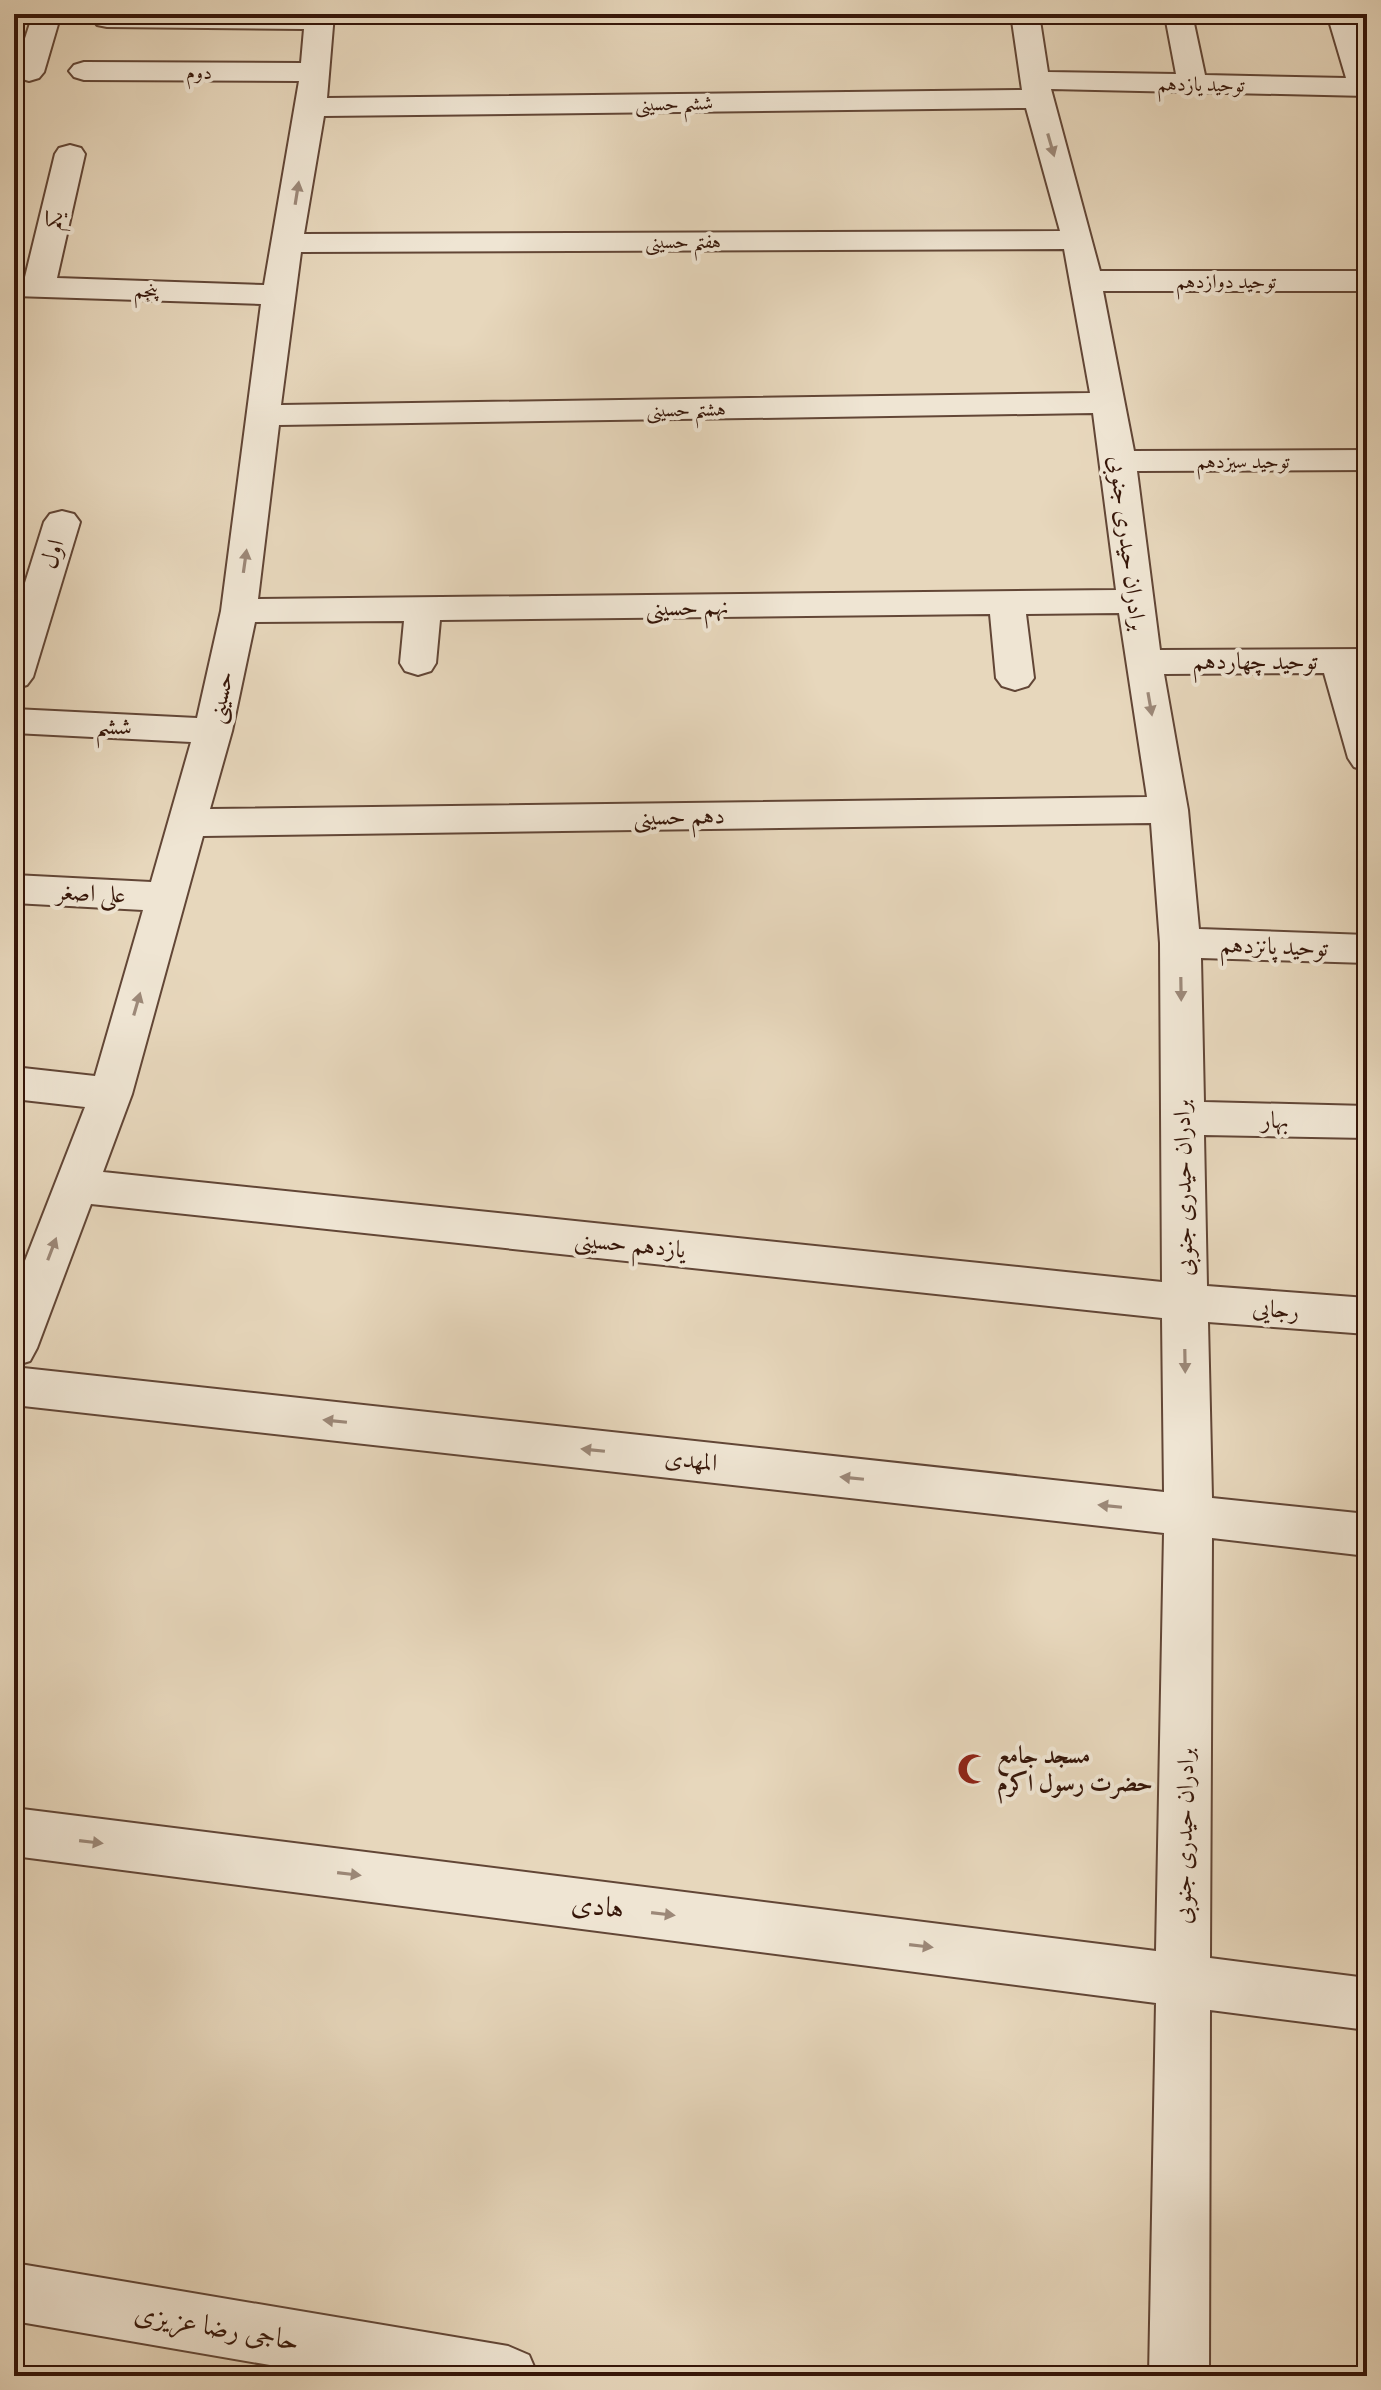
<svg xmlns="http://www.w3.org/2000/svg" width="1381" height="2390" font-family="'IM FELL French Canon',Amiri,serif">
	<rect width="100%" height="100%" fill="#e7d7bc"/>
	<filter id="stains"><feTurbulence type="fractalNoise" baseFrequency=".0025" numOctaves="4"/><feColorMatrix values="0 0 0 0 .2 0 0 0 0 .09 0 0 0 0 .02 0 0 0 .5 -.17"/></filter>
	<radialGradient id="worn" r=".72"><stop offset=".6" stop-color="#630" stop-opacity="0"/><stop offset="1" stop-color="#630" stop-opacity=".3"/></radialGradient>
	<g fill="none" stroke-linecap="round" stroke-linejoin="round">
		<defs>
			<g id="minor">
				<path d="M 33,14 L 61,14 L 44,72 L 39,78 L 29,81 L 19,78 L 14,72 Z"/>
				<path d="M 96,14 L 334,14 L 327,98 L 1022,90 L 1011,14 L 1039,14 L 1048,72 L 1176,74 L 1165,16 L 1192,14 L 1205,75 L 1346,78 L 1327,14 L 1355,14 L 1367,53 L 1367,96 L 1051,89 L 1100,271 L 1367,271 L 1367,291 L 1103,291 L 1134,451 L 1367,450 L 1367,470 L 1137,471 L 1160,650 L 1367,649 L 1367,673 L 1361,673 L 1367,693 L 1367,771 L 1354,767 L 1348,758 L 1324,673 L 1164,674 L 1188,810 L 1199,929 L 1367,935 L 1367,963 L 1201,958 L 1204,1102 L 1367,1106 L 1367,1138 L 1204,1135 L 1207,1286 L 1367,1298 L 1367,1334 L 1208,1322 L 1212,1498 L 1367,1514 L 1367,1556 L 1212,1538 L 1210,1958 L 1367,1978 L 1367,2030 L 1210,2010 L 1209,2376 L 1149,2376 L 1156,2003 L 14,1856 L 14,1808 L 1156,1951 L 1164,1533 L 14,1405 L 14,1367 L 1164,1492 L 1162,1318 L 91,1204 L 37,1348 L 30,1361 L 14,1366 L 14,1289 L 85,1107 L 14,1099 L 14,1067 L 95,1076 L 143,910 L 14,903 L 14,875 L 151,882 L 191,742 L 14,733 L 14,709 L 197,718 L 221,611 L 261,304 L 14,296 L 14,276 L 25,277 L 55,154 L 59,148 L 70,145 L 81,148 L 85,154 L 57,278 L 264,285 L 299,81 L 84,80 L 74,77 L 69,71 L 74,65 L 84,62 L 301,63 L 304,29 L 107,27 L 97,25 L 93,19 ZM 1026,108 L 1060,231 L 304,234 L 324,116 ZM 1064,249 L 1090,393 L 281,405 L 301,252 ZM 1093,413 L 1116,590 L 258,599 L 279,425 ZM 1119,613 L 1147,797 L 210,809 L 232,731 L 255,622 L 404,621 L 400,663 L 405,671 L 418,675 L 431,671 L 436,663 L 440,620 L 990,614 L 996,678 L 1002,686 L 1015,690 L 1028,686 L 1034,678 L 1026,614 ZM 1151,823 L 1160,943 L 1162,1282 L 103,1172 L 132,1094 L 203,836 Z"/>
				<path d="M 62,511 L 74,514 L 80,522 L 33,677 L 27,685 L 14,689 L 14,618 L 44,522 L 50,514 Z"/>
				<path d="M 20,2264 L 508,2346 L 529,2355 L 538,2376 L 333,2376 L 20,2322 L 14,2320 L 14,2266 Z"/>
			</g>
		</defs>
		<use href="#minor" stroke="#624636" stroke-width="4"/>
		<use href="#minor" fill="#efe5d3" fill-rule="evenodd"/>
	</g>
	<defs><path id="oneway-solid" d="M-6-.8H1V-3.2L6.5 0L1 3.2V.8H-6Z" transform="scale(2)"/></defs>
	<g fill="#9c8878">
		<use href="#oneway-solid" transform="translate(1051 145) rotate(74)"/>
		<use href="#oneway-solid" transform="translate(297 193) rotate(-81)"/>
		<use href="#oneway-solid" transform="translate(245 561) rotate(-82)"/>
		<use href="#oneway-solid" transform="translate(1150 704) rotate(80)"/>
		<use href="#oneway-solid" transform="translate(1181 989) rotate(89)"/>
		<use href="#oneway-solid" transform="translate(137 1004) rotate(-74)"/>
		<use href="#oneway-solid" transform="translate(52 1249) rotate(-69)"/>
		<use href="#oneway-solid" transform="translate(1185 1361) rotate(89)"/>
		<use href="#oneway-solid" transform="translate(335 1421) rotate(-174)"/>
		<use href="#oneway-solid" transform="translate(593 1450) rotate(-174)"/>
		<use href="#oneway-solid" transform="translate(852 1478) rotate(-174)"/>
		<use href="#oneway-solid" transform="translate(1110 1506) rotate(-174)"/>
		<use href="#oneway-solid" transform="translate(91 1842) rotate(7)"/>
		<use href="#oneway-solid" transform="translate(349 1874) rotate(7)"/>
		<use href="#oneway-solid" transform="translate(663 1914) rotate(7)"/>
		<use href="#oneway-solid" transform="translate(921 1946) rotate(7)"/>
	</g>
	<defs>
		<symbol id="mosque-bare" viewBox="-9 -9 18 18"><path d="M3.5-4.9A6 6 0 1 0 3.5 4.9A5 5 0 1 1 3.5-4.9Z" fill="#8f2418" stroke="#efe5d3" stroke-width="2.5" paint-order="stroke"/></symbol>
	</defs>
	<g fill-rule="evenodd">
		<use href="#mosque-bare" x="951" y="1747" width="44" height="44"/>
	</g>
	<g text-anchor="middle" stroke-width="8" stroke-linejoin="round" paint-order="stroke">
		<g font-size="20" fill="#361609" stroke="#efe5d3">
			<text x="199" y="79">دوم</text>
			<text transform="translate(1201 84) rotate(1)" y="7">توحید یازدهم</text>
			<text transform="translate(674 103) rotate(-1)" y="7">ششم حسینی</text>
			<text transform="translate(54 220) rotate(-77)" y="7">یکم</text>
			<text x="683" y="248">هفتم حسینی</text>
			<text x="1226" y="288">توحید دوازدهم</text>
			<text transform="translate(146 290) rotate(2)" y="7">پنجم</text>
			<text transform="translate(686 409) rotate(-1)" y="7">هشتم حسینی</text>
			<text x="1243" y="468">توحید سیزدهم</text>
		</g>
		<g font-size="24" fill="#361609" stroke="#efe5d3">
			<text transform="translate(1128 543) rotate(83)" y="8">برادران حیدری جنوبی</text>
			<text transform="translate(52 554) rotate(-73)" y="8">اول</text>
			<text transform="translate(687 607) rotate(-1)" y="8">نهم حسینی</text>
			<text x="1255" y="669">توحید چهاردهم</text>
			<text transform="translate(220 697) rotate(-78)" y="8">حسینی</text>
			<text transform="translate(114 726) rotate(3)" y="8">ششم</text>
			<text transform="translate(679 816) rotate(-1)" y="8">دهم حسینی</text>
			<text transform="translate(91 893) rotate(3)" y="8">علی اصغر</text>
			<text transform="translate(1274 946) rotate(2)" y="8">توحید پانزدهم</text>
			<text transform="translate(1275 1120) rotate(1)" y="8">بهار</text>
			<text transform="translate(1183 1188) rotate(-91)" y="8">برادران حیدری جنوبی</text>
			<text transform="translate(630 1244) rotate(6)" y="8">یازدهم حسینی</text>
			<text transform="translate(1276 1309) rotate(5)" y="8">رجایی</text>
			<text transform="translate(691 1460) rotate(6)" y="8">المهدی</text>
			<text transform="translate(1184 1836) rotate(-89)" y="8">برادران حیدری جنوبی</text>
		</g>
		<g font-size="24" font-weight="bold" fill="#361609" stroke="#efe5d3" text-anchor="start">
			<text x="997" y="1763">مسجد جامع<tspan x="997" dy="28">حضرت رسول اکرم</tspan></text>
		</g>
		<g font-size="28" fill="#361609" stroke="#efe5d3">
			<text transform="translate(598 1905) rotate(7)" y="10">هادی</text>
			<text transform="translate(217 2326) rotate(10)" y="10">حاجی رضا عزیزی</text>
		</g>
	</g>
	<rect width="1381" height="2390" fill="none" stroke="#e7d7bc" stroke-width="48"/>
	<rect x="16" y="16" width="1349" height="2358" fill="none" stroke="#361609" stroke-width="4"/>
	<rect x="24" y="24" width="1333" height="2342" fill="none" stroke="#361609" stroke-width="2"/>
	<rect width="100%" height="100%" filter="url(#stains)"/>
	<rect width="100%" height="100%" fill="url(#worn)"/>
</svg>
